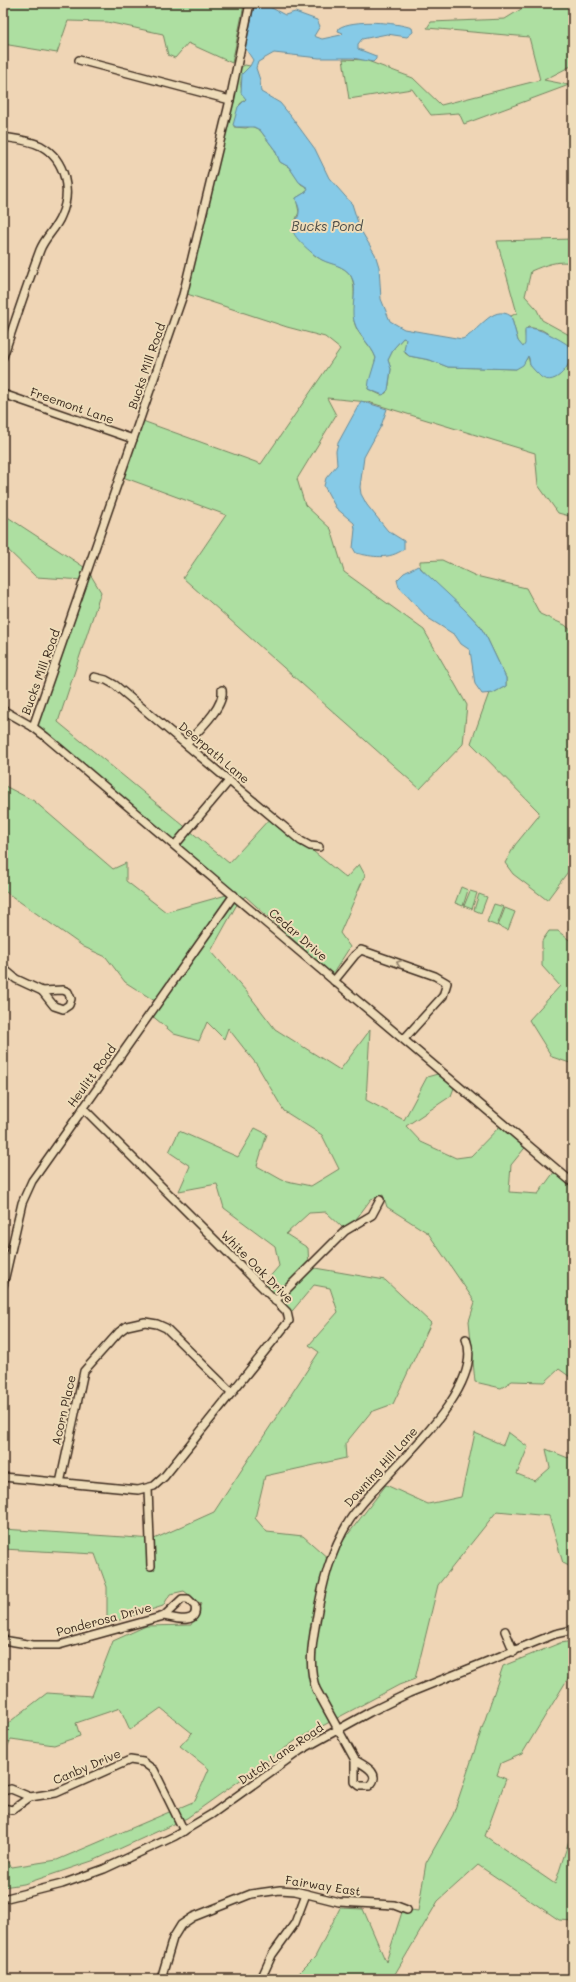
<svg xmlns="http://www.w3.org/2000/svg" width="576" height="1982" font-family="Mali,sans-serif">
	<rect width="100%" height="100%" fill="#efd5b5"/>
	<filter id="ink" filterUnits="userSpaceOnUse"><feTurbulence type="fractalNoise" baseFrequency=".025" numOctaves="2"/><feDisplacementMap in="SourceGraphic" scale="8" xChannelSelector="R" yChannelSelector="G"/><feConvolveMatrix kernelMatrix="1 2 1 2 8 2 1 2 1" color-interpolation-filters="sRGB"/></filter>
	<g filter="url(#ink)">
		<g fill="#addfa1" stroke="#748460">
			<path d="M 3,3 L 230,3 L 244,5 L 232,63 L 188,43 L 175,58 L 168,55 L 163,34 L 107,22 L 68,21 L 57,53 L 3,44 Z"/>
			<path d="M 531,3 L 573,3 L 573,65 L 544,80 L 569,85 L 464,124 L 459,113 L 431,115 L 412,89 L 349,99 L 343,59 L 365,60 L 413,78 L 441,105 L 540,80 L 529,37 L 427,28 L 431,22 L 505,19 Z"/>
			<path d="M 245,65 L 250,66 C 239,78 238,85 246,99 L 240,104 L 234,127 L 246,128 L 251,126 L 260,130 L 275,150 L 280,162 L 289,167 L 301,184 L 308,188 L 306,192 L 296,198 L 299,212 L 294,224 C 300,235 306,250 317,257 C 327,264 339,263 349,273 C 358,283 352,308 354,321 C 357,336 371,344 376,358 L 368,389 L 381,395 L 386,393 L 389,385 L 391,369 L 388,360 L 394,348 L 403,338 L 406,339 L 405,353 L 409,356 L 430,360 L 448,367 L 516,369 L 526,360 L 528,356 L 530,365 L 540,376 L 551,379 C 563,377 569,363 573,353 L 573,517 L 558,513 L 538,485 L 535,453 L 368,402 L 327,398 L 336,415 L 297,479 L 305,505 L 331,529 L 344,572 L 424,630 L 467,705 L 463,744 L 420,789 L 183,578 L 226,515 L 120,476 L 140,420 L 261,464 L 340,349 L 325,337 L 287,327 L 187,294 L 239,68 Z"/>
			<path d="M 573,239 L 573,263 C 557,260 545,265 531,271 L 525,296 L 536,308 L 542,320 L 573,337 L 573,349 L 542,330 L 528,327 L 525,332 L 526,344 L 523,348 L 518,341 L 511,316 L 517,313 L 497,241 Z"/>
			<path d="M 3,514 L 87,569 L 101,592 L 58,722 L 229,863 L 271,817 L 346,878 L 359,864 L 365,875 L 340,933 L 350,947 L 332,975 L 245,896 L 236,906 L 211,951 L 246,991 L 275,1029 L 340,1070 L 370,1030 L 366,1100 L 404,1120 L 427,1077 L 441,1073 L 455,1085 L 451,1096 L 406,1126 L 421,1142 L 456,1158 L 471,1156 L 503,1123 L 528,1144 L 511,1165 L 509,1192 L 538,1194 L 557,1168 L 573,1183 L 573,1379 L 559,1369 L 545,1382 L 512,1381 L 501,1388 L 475,1382 L 469,1321 L 475,1302 L 428,1233 L 387,1207 L 383,1195 L 371,1199 L 351,1226 L 342,1227 L 326,1212 L 309,1213 L 286,1234 L 308,1248 L 309,1267 L 385,1280 L 431,1323 L 393,1404 L 371,1412 L 345,1444 L 346,1458 L 265,1476 L 255,1518 L 267,1532 L 303,1536 L 329,1559 L 386,1485 L 428,1504 L 461,1497 L 475,1433 L 503,1445 L 508,1432 L 528,1447 L 517,1474 L 535,1481 L 550,1468 L 546,1449 L 568,1458 L 573,1452 L 573,1568 L 563,1563 L 549,1516 L 497,1511 L 438,1585 L 415,1679 L 399,1685 L 298,1739 L 187,1818 L 95,1860 L 24,1884 L 3,1887 L 3,1857 L 12,1867 L 57,1860 L 195,1801 L 209,1769 L 180,1746 L 192,1733 L 161,1708 L 130,1730 L 120,1708 L 76,1723 L 80,1736 L 54,1745 L 11,1739 L 3,1757 L 3,1727 L 47,1693 L 92,1696 L 113,1641 L 146,1626 L 191,1625 L 201,1604 L 184,1591 L 170,1594 L 163,1606 L 107,1624 L 107,1587 L 95,1554 L 3,1549 L 3,1529 L 154,1539 L 214,1512 L 319,1352 L 309,1345 L 338,1312 L 330,1288 L 314,1285 L 288,1316 L 261,1287 L 279,1266 L 275,1246 L 224,1208 L 217,1184 L 179,1191 L 190,1166 L 169,1152 L 179,1131 L 238,1157 L 255,1128 L 267,1134 L 257,1166 L 282,1180 L 311,1186 L 339,1169 L 322,1135 L 284,1111 L 257,1065 L 228,1028 L 224,1039 L 207,1022 L 199,1041 L 174,1034 L 150,1014 L 158,1003 L 125,982 L 106,957 L 84,947 L 3,890 L 3,785 L 34,801 L 113,869 L 126,863 L 126,881 L 166,912 L 230,894 L 33,730 L 84,580 L 36,577 L 6,548 L 3,550 Z"/>
			<path d="M 442,560 L 476,576 L 526,588 L 540,614 L 565,625 L 573,632 L 573,865 L 547,900 L 513,874 L 505,863 L 515,845 L 537,818 L 539,812 L 471,743 L 489,693 L 493,693 L 506,686 L 506,678 L 487,638 L 480,626 L 464,609 L 430,579 L 420,567 L 420,561 Z"/>
			<path d="M 461,887 L 468,890 L 463,906 L 455,903 Z"/>
			<path d="M 470,891 L 477,893 L 472,909 L 464,906 Z"/>
			<path d="M 479,894 L 487,897 L 481,913 L 474,910 Z"/>
			<path d="M 494,904 L 504,907 L 497,926 L 487,922 Z"/>
			<path d="M 505,908 L 515,912 L 508,930 L 498,926 Z"/>
			<path d="M 549,931 L 558,931 L 573,943 L 573,1064 L 552,1057 L 529,1020 L 560,986 L 542,966 L 542,941 Z"/>
			<path d="M 573,1641 L 573,1676 L 570,1675 L 522,1754 L 501,1763 L 497,1775 L 506,1779 L 485,1836 L 555,1884 L 573,1828 L 573,1921 L 559,1920 L 478,1865 L 438,1901 L 392,1979 L 293,1979 L 315,1957 L 340,1908 L 363,1909 L 386,1962 L 403,1909 L 418,1911 L 426,1863 L 453,1815 L 503,1666 L 560,1643 Z"/>
		</g>
		<g fill="#86cae7" stroke="#688a97">
			<path d="M 268,6 L 285,15 L 295,12 L 317,20 L 320,26 L 314,36 L 322,39 L 341,35 L 343,33 L 338,31 L 339,28 C 353,19 395,22 412,28 L 413,32 L 407,37 L 387,34 L 362,39 L 358,44 L 358,49 L 376,56 L 376,59 L 373,62 L 353,58 L 319,58 L 274,53 L 258,62 L 256,68 L 260,80 L 261,92 L 280,103 L 290,115 L 315,149 L 329,178 L 352,204 L 360,229 L 375,254 L 379,267 L 381,299 L 390,321 L 404,329 L 462,339 C 478,334 491,303 511,316 L 518,341 L 523,347 L 525,344 L 525,329 C 534,324 566,342 573,349 C 573,363 556,388 541,377 C 538,374 532,368 530,365 C 529,361 530,359 528,356 L 523,365 L 516,369 L 448,367 L 430,360 L 409,356 L 404,351 L 406,339 L 403,338 L 394,348 L 388,360 L 391,369 L 388,390 L 383,395 L 368,389 L 369,381 L 376,358 C 371,344 358,336 354,321 C 350,307 359,289 351,276 C 344,265 332,265 322,260 C 315,256 293,238 293,230 C 293,223 299,219 299,212 C 300,207 296,203 296,198 L 306,192 L 308,188 L 299,182 L 289,167 L 280,162 L 275,150 L 260,130 L 254,127 L 236,127 L 233,125 L 238,107 L 246,99 L 241,93 L 242,74 L 250,66 L 253,60 L 245,48 L 254,7 Z"/>
			<path d="M 361,401 L 387,409 L 381,426 L 364,457 L 360,487 L 361,494 L 367,505 L 388,531 L 404,541 L 404,549 C 389,560 373,557 356,553 L 353,548 L 355,529 L 354,523 L 336,508 L 324,486 L 326,478 L 337,465 L 336,451 L 338,443 Z"/>
			<path d="M 418,566 L 464,609 L 480,626 L 487,638 L 506,678 L 506,686 L 493,693 L 482,694 L 475,684 L 470,650 L 461,644 L 455,635 L 428,618 L 399,587 L 397,580 L 404,573 Z"/>
		</g>
		<g fill="none" stroke-linecap="round" stroke-linejoin="round">
			<defs>
				<g id="minor">
					<path d="M 79,60 L 230,100"/>
					<path d="M 3,137 C 16,139 29,140 41,146 C 66,160 72,192 61,216 C 56,229 45,237 40,250 C 27,285 15,321 3,357"/>
					<path d="M 3,394 L 133,439"/>
					<path d="M 94,677 L 106,680 L 115,685 L 301,841 L 310,846 L 319,847"/>
					<path d="M 3,710 L 33,727 L 46,737 L 573,1183"/>
					<path d="M 33,727 L 183,295 L 230,100 L 250,3"/>
					<path d="M 186,744 C 197,732 225,707 222,690"/>
					<path d="M 175,845 L 229,781"/>
					<path d="M 3,968 L 16,979 L 42,991"/>
					<path d="M 334,981 L 355,955 L 361,950 L 435,976 L 447,983 L 443,996 L 404,1039"/>
					<path d="M 63,990 L 68,992 L 71,999 L 69,1005 L 63,1009 L 54,1006 L 42,991 Z"/>
					<path d="M 3,1286 L 22,1203 L 32,1181 L 234,895"/>
					<path d="M 275,1301 L 345,1231 L 372,1215 L 380,1200"/>
					<path d="M 3,1477 L 138,1490 L 154,1486 L 164,1477 L 289,1321 L 287,1312 L 83,1108"/>
					<path d="M 60,1483 L 84,1371 L 119,1332 L 127,1326 L 145,1322 L 157,1324 L 166,1328 L 232,1393"/>
					<path d="M 148,1489 L 151,1566"/>
					<path d="M 182,1599 L 188,1599 L 195,1606 C 199,1626 174,1618 164,1616 Z"/>
					<path d="M 505,1631 L 514,1652"/>
					<path d="M 3,1640 L 33,1645 L 59,1645 L 164,1616"/>
					<path d="M 355,1760 L 316,1689 C 308,1667 312,1644 316,1621 C 322,1585 330,1552 349,1521 C 376,1477 488,1394 466,1339"/>
					<path d="M 355,1760 C 364,1765 383,1774 369,1786 L 360,1786 L 355,1782 Z"/>
					<path d="M 3,1791 L 11,1789 L 30,1797 L 12,1810 L 3,1808"/>
					<path d="M 30,1797 L 56,1793 L 130,1760 L 143,1762 L 154,1770 L 184,1831"/>
					<path d="M 3,1899 L 62,1884 L 104,1869 L 175,1836 L 212,1814 L 301,1750 L 370,1712 L 409,1693 L 555,1634 L 573,1630"/>
					<path d="M 161,1979 L 173,1938 L 181,1925 L 193,1917 L 251,1894 L 280,1890 L 295,1891 L 339,1902 L 394,1905 L 407,1910"/>
					<path d="M 261,1979 L 272,1955 L 295,1923 L 306,1894"/>
				</g>
			</defs>
			<use href="#minor" stroke="#3b2a1e" stroke-width="10"/>
			<use href="#minor" stroke="#eedcb9" stroke-width="7"/>
		</g>
		<defs><path id="oneway-chevron" d="M-2-3.5L2.5 0L-2 3.5" fill="none" stroke-width="1.6" stroke-linecap="round" stroke-linejoin="round"/></defs>
		<use stroke="#94836c" href="#oneway-chevron" transform="translate(399 963) rotate(-160)"/>
	</g>
	<g text-anchor="middle" stroke-width="4" stroke-linejoin="round" paint-order="stroke">
		<g font-size="12" fill="#3b2a1e" stroke="#eedcb9">
			<text transform="translate(147 366) rotate(-71)" y="4">Bucks Mill Road</text>
			<text transform="translate(72 406) rotate(19)" y="4">Freemont Lane</text>
			<text transform="translate(41 672) rotate(-70)" y="4">Bucks Mill Road</text>
			<text transform="translate(214 753) rotate(40)" y="4">Deerpath Lane</text>
			<text transform="translate(298 935) rotate(41)" y="4">Cedar Drive</text>
			<text transform="translate(92 1076) rotate(-54)" y="4">Heulitt Road</text>
			<text transform="translate(257 1267) rotate(45)" y="4">White Oak Drive</text>
			<text transform="translate(64 1410) rotate(-77)" y="4">Acorn Place</text>
			<text transform="translate(381 1467) rotate(-48)" y="4">Downing Hill Lane</text>
			<text transform="translate(104 1620) rotate(-15)" y="4">Ponderosa Drive</text>
			<text transform="translate(281 1754) rotate(-34)" y="4">Dutch Lane Road</text>
			<text transform="translate(87 1767) rotate(-23)" y="4">Canby Drive</text>
			<text transform="translate(323 1886) rotate(9)" y="4">Fairway East</text>
		</g>
		<g font-size="13" font-style="italic" fill="#4a4a46" stroke="#eedcb9">
			<text x="327" y="231">Bucks Pond</text>
		</g>
	</g>
	<rect width="576" height="1982" fill="none" stroke="#eedcb9" stroke-width="16"/>
	<rect x="8" y="8" width="560" height="1966" fill="none" stroke="#3b2a1e" stroke-width="1.5" filter="url(#ink)"/>
</svg>
